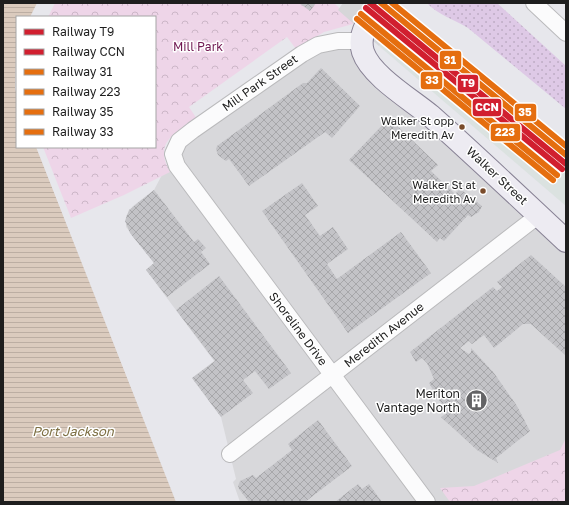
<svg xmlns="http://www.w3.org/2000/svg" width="569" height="505" font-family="'Golos Text',sans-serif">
	<defs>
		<pattern id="grass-dots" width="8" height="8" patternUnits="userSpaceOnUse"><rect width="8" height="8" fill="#dec9e6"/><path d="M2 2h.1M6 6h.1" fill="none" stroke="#beacc5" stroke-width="1.8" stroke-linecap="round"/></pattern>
		<pattern id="park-crowns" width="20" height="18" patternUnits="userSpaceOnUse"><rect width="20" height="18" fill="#eed5e8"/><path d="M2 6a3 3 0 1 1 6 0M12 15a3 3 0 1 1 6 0" fill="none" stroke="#ccb6c7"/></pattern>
		<pattern id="water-rules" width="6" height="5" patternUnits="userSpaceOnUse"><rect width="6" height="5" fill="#dbcbbe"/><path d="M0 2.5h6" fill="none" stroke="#bcaea3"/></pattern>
		<pattern id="building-cross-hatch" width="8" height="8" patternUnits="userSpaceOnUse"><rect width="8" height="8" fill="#c3c3c7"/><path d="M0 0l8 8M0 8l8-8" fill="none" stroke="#a7a7aa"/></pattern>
	</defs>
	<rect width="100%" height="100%" fill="#e7e7ec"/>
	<path fill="#d8d8db" d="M 326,42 L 363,51 L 566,241 L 566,502 L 240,502 L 233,482 L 236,479 L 221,417 L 192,378 L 214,361 L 146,270 L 154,263 L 126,227 L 126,216 L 133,206 L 154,190 L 173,154 Z"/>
	<path fill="#dbe2e0" d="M 409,12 L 566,141 L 566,206 L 379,46 Z"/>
	<path fill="url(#grass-dots)" d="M 427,3 L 497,3 L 566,66 L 566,109 L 468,28 C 455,20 437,14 427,3 Z"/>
	<g fill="url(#park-crowns)">
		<path d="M 55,3 L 334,3 L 354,22 L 353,24 L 324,32 L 296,49 L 287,37 L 189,107 L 197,119 C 175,133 153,142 170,172 L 124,195 L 71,218 L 43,147 L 155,147 L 155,17 L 48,17 Z"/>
		<path d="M 566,438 L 566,502 L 450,502 L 440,488 L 474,486 L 560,450 Z"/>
	</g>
	<path fill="#d6d6d8" d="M 343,3 L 399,3 L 409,12 L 379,46 L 338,10 Z"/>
	<path fill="url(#water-rules)" d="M 3,3 L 37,3 L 30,17 L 17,17 L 15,89 L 17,94 L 17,147 L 36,147 L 176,502 L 3,502 Z"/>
	<g fill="url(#building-cross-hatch)">
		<path d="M 299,3 L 316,3 L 310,11 Z"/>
		<path d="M 321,68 L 360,106 L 332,138 L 325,132 L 249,186 L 229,159 L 226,161 L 218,155 L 216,149 L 217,146 L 303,83 L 307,83 Z"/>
		<path d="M 389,118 L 438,165 L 431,171 L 455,194 L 460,189 L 482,206 L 479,212 L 471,217 L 468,215 L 444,241 L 440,238 L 437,242 L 349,160 Z"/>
		<path d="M 302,183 L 318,206 L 305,215 L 320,236 L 333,227 L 348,249 L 327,264 L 337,279 L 401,232 L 431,273 L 348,333 L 262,211 Z"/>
		<path d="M 154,190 L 194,242 L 198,239 L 206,248 L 201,252 L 210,264 L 167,297 L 146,270 L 154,263 L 130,233 L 125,221 L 129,210 Z"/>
		<path d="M 531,255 L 566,287 L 566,356 L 531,324 L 523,324 L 494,348 L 484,335 L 472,344 L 469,341 L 460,348 L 469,354 L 471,352 L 471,348 L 494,373 L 517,406 L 530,431 L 496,458 L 498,463 L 477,450 L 441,417 L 447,413 L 429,383 L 434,379 L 427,363 L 422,358 L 416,362 L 410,352 L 493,287 L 497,291 L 502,287 L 497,282 Z"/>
		<path d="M 219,276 L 291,373 L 269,389 L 255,371 L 243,380 L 253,393 L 221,417 L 192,378 L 215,361 L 176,310 Z"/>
		<path d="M 318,420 L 352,466 L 305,502 L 249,502 L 239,489 L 238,486 L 240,481 L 253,475 L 256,478 L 292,450 L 288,444 Z"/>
		<path d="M 358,484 L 362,489 L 369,484 L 382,502 L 335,502 Z"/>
	</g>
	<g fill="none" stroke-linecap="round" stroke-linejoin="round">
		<defs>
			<g id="street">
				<path d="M 534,3 L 566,33"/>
				<path d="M 362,41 L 338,41 L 318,45 L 302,54 L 193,130 L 179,141 L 173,154 L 177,166 L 427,502"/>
				<path d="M 230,454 L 539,215"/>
			</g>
			<path id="secondary" d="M 382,3 C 371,16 357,33 363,52 C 371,76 412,100 431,116 C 477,157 521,199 566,241"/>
		</defs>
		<use href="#street" stroke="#bababc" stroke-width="18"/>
		<use href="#secondary" stroke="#878194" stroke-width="24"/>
		<use href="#street" stroke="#fbfbfc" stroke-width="16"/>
		<use href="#secondary" stroke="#edebf2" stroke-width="22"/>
		<defs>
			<path id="rail-1" d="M 370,3 L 566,164"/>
			<path id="rail-2" d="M 366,8 L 562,169"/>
			<path id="rail-3" d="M 381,3 L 566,155"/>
			<path id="rail-4" d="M 361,14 L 557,175"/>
			<path id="rail-5" d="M 392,3 L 566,146"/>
			<path id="rail-6" d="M 357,19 L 553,180"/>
		</defs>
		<use href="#rail-1" stroke="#fff" stroke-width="9"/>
		<use href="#rail-2" stroke="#fff" stroke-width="9"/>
		<use href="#rail-3" stroke="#fff" stroke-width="9"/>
		<use href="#rail-4" stroke="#fff" stroke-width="9"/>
		<use href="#rail-5" stroke="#fff" stroke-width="9"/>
		<use href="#rail-6" stroke="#fff" stroke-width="9"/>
		<use href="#rail-1" stroke="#d11f2f" stroke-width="6"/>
		<use href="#rail-2" stroke="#d11f2f" stroke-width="6"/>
		<use href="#rail-3" stroke="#e56e0f" stroke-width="6"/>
		<use href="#rail-4" stroke="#e56e0f" stroke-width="6"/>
		<use href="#rail-5" stroke="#e56e0f" stroke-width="6"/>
		<use href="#rail-6" stroke="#e56e0f" stroke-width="6"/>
	</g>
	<defs>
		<symbol id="building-disc" viewBox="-11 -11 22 22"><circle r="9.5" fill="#646466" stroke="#fff"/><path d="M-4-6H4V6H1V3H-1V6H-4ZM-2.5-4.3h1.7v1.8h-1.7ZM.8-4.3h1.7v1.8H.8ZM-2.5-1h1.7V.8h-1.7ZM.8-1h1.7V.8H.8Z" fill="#fff"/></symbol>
	</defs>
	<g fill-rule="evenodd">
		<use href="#building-disc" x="464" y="388" width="25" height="25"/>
	</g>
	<g fill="#7a4b2a" stroke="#fff" stroke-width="1.5">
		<circle cx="462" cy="127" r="3.5"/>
		<circle cx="483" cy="191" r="3.5"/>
	</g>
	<g text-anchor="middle" stroke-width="3" stroke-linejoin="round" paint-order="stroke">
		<g font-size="11" fill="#1e1e1e" stroke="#fff" text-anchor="end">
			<text x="454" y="125">Walker St opp<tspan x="454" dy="14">Meredith Av</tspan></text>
			<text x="476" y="189">Walker St at<tspan x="476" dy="14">Meredith Av</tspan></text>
		</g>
		<g font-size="12" fill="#701852" stroke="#fff">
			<text x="198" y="51">Mill Park</text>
		</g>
		<g font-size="12" fill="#1e1e1e" stroke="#fff">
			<text transform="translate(260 83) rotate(-35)" y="4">Mill Park Street</text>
			<text transform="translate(497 176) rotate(43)" y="4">Walker Street</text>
			<text transform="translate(298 329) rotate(53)" y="4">Shoreline Drive</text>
			<text transform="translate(384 335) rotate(-38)" y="4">Meredith Avenue</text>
		</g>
		<g font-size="12" fill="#1e1e1e" stroke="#fff" text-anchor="end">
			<text x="460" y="398">Meriton<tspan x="460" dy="14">Vantage North</tspan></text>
		</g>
		<g font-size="13" font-style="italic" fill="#7e7044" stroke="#fff">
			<text x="73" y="436">Port Jackson</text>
		</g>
	</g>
	<g stroke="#fff" stroke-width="1.5">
		<rect x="439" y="50" width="23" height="20" rx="4" fill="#e56e0f"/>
		<rect x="420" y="71" width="23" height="19" rx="4" fill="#e56e0f"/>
		<rect x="457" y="74" width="22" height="19" rx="4" fill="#d11f2f"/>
		<rect x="472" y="98" width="30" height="19" rx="4" fill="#d11f2f"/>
		<rect x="514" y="103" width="23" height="19" rx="4" fill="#e56e0f"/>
		<rect x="490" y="123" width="31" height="19" rx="4" fill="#e56e0f"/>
	</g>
	<g font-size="11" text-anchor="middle" font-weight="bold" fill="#fff">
		<text x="450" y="64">31</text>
		<text x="432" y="84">33</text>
		<text x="468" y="87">T9</text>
		<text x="487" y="111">CCN</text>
		<text x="525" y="116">35</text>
		<text x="505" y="136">223</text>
	</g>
	<rect width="569" height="505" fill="none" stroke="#1e1e1e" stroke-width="8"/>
	<rect x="16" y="16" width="140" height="132" fill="#ffffff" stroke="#a5a5a5"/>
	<rect x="24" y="29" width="20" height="6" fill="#d11f2f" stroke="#a5a5a5"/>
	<text x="52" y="36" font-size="12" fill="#1e1e1e">Railway T9</text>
	<rect x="24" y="49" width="20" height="6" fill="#d11f2f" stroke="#a5a5a5"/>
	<text x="52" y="56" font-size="12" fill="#1e1e1e">Railway CCN</text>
	<rect x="24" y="69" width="20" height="6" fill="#e56e0f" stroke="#a5a5a5"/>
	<text x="52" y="76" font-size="12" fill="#1e1e1e">Railway 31</text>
	<rect x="24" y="89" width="20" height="6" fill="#e56e0f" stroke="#a5a5a5"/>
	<text x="52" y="96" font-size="12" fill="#1e1e1e">Railway 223</text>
	<rect x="24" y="109" width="20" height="6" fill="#e56e0f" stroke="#a5a5a5"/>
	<text x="52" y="116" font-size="12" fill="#1e1e1e">Railway 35</text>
	<rect x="24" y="129" width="20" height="6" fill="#e56e0f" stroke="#a5a5a5"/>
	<text x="52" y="136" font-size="12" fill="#1e1e1e">Railway 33</text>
</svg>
